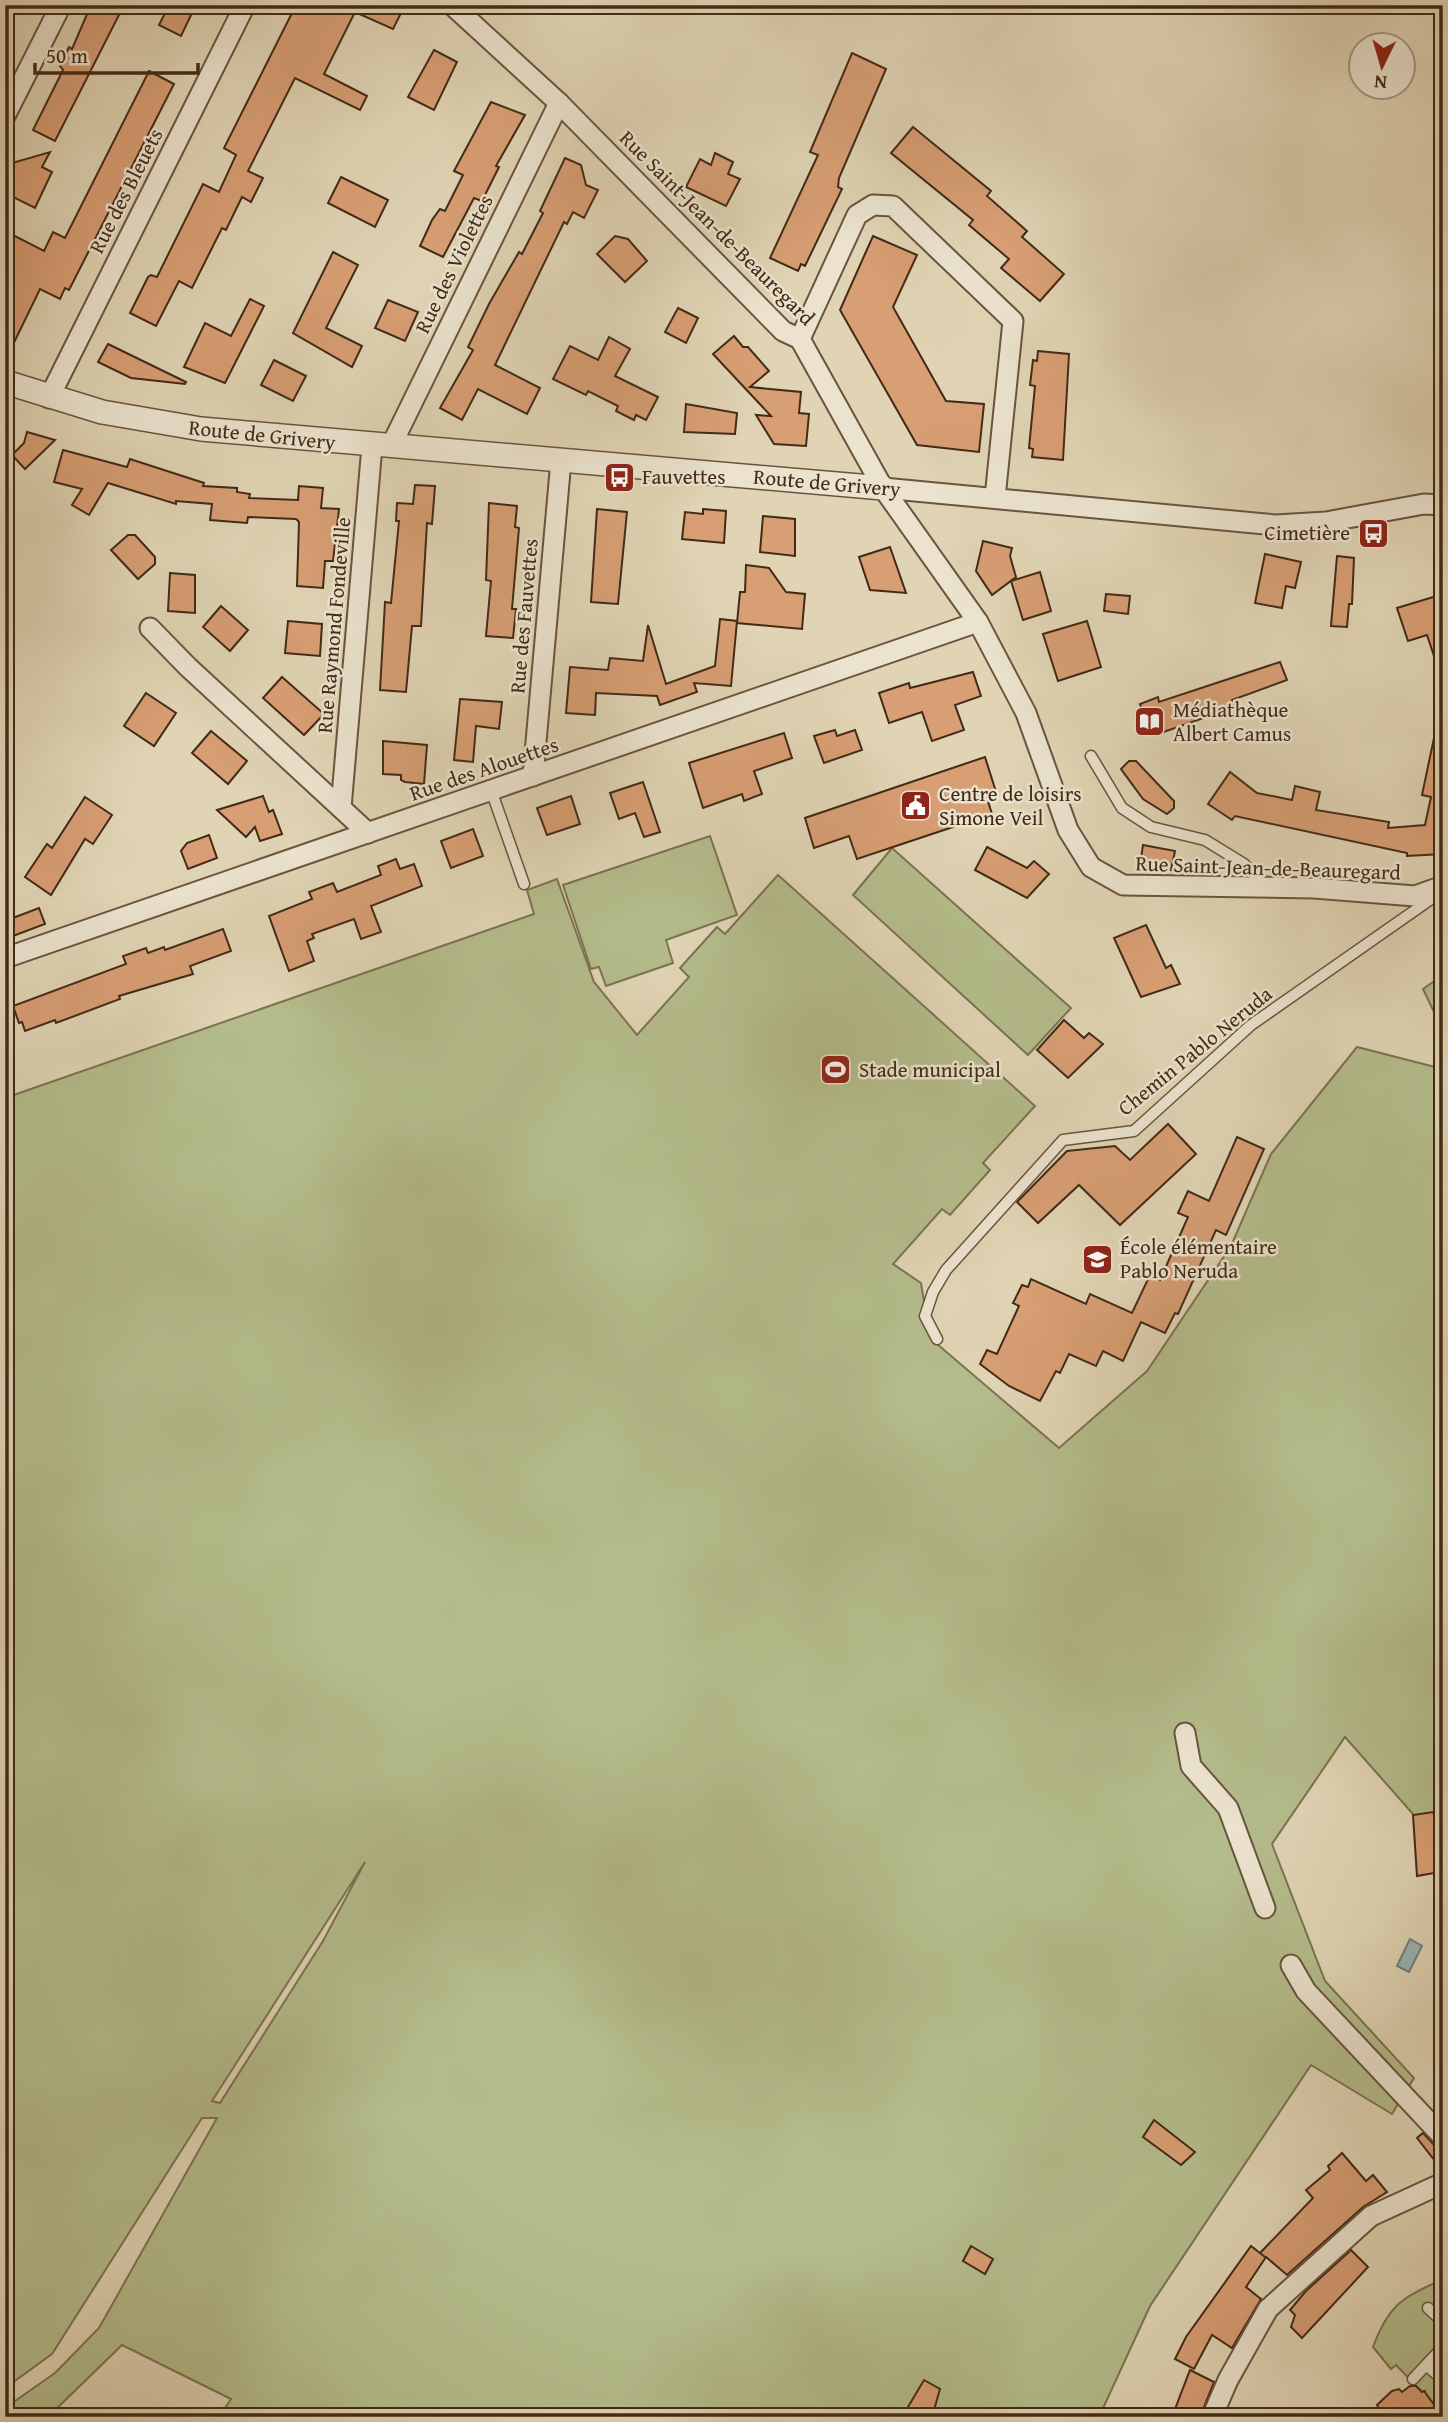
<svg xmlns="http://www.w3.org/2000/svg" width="1448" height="2422" font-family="'Gentium Book Plus',serif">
	<rect width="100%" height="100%" fill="#e0d4b4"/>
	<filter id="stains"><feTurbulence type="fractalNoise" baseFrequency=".00286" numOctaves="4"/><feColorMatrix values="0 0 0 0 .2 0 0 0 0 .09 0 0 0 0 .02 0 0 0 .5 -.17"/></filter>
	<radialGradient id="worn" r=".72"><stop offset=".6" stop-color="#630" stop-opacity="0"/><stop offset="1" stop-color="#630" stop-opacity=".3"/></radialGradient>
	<g fill="#b4bc8b" stroke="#7b7351" stroke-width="2" fill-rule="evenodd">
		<path d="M 710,836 L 737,915 L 666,940 L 673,963 L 606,986 L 599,967 L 591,969 L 563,885 Z"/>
		<path d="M 892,848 L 1071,1008 L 1028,1055 L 853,895 Z"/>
		<path d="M 778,875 L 1035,1106 L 983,1163 L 990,1170 L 950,1215 L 942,1209 L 893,1264 L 921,1283 L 930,1338 L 1059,1448 L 1147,1371 L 1231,1246 L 1271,1154 L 1357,1047 L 1443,1069 L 1443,1848 L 1345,1737 L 1272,1844 L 1325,1981 L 1414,2078 L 1392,2114 L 1311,2065 L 1150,2306 L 1099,2417 L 219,2417 L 231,2399 L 122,2345 L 48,2417 L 5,2417 L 5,2408 L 55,2373 L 99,2328 L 217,2118 L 202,2118 L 52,2354 L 5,2388 L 5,1098 L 534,914 L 527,890 L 557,879 L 594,982 L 637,1035 L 689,977 L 680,968 L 717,927 L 725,934 ZM 365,1862 L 323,1941 L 220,2103 L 212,2101 Z"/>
		<path d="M 1443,975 L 1443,1031 L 1423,989 Z"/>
		<path d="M 1443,2279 L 1443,2415 L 1439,2416 L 1436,2412 L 1439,2409 L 1433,2402 L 1431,2405 L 1423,2394 L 1425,2391 L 1422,2392 L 1396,2365 L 1391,2369 L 1373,2347 C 1389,2304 1402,2298 1443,2279 Z"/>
	</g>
	<path fill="#97b6b6" stroke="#757e76" stroke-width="2" d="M 1410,1939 L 1422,1946 L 1409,1972 L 1397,1966 Z"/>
	<g fill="#d89e74" stroke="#422a17" stroke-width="2">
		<path d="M 91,5 L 124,5 L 55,141 L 33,130 L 63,70 L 60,66 L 69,47 L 72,49 Z"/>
		<path d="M 169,5 L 192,13 L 181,36 L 159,25 Z"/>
		<path d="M 296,5 L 405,5 L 393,29 L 355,12 L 324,74 L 367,96 L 360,110 L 295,78 L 248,171 L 263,178 L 251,202 L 242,197 L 226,230 L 222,228 L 192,288 L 179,281 L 156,326 L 130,313 L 148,277 L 151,275 L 157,277 L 203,184 L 219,192 L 236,155 L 224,148 Z"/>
		<path d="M 434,50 L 457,62 L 434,110 L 408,97 Z"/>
		<path d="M 852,53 L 886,69 L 839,178 L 838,187 L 842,189 L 805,266 L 801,264 L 798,271 L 770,258 L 818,155 L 810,152 Z"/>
		<path d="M 149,71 L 174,84 L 69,290 L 65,288 L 60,299 L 40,289 L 5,361 L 5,231 L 44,251 L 53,232 L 65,238 Z"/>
		<path d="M 491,102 L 525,115 L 496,166 L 499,167 L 482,201 L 474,198 L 443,257 L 420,246 L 432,220 L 440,209 L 445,211 L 463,175 L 454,171 Z"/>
		<path d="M 913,127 L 991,191 L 987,196 L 1027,231 L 1022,237 L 1064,274 L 1040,301 L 1001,268 L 1009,259 L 969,225 L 973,220 L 891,153 Z"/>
		<path d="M 50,152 L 42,167 L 52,172 L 35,208 L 5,193 L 5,177 L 12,163 Z"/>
		<path d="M 715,153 L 733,162 L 728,174 L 740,179 L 726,206 L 686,187 L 700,159 L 711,165 Z"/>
		<path d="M 565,158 L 581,165 L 586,185 L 598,190 L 584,218 L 573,212 L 567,224 L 564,222 L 495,365 L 540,388 L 527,414 L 478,389 L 462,420 L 440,408 L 473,350 L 468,347 L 489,304 L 519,252 L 522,254 L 543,213 L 540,211 Z"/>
		<path d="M 341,177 L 388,200 L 375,227 L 328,203 Z"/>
		<path d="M 615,236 L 628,239 L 647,261 L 625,282 L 597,254 Z"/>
		<path d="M 873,236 L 917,255 L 893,307 L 946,401 L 984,404 L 979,452 L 917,445 L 840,310 Z"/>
		<path d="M 333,252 L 358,265 L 326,328 L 362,346 L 352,367 L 293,333 Z"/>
		<path d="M 250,299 L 264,306 L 225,383 L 184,367 L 205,323 L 231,336 Z"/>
		<path d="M 388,300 L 418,312 L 405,341 L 375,328 Z"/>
		<path d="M 678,308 L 698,318 L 686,343 L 665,332 Z"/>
		<path d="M 734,336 L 743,347 L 748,347 L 769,371 L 750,387 L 801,392 L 799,413 L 809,414 L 806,446 L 774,444 L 756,415 L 771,416 L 713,354 Z"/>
		<path d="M 609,337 L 630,349 L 615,376 L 658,397 L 646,420 L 636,415 L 634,420 L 616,411 L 618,406 L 588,391 L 586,395 L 553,379 L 570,346 L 598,360 Z"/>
		<path d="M 108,344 L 186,382 L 185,384 L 131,378 L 98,362 Z"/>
		<path d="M 1038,351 L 1069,354 L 1063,460 L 1032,457 L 1033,449 L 1029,448 L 1035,386 L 1030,385 L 1033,360 L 1037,361 Z"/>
		<path d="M 274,360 L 306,376 L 293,401 L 261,385 Z"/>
		<path d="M 686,404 L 737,413 L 735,434 L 684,432 Z"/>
		<path d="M 27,432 L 55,440 L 25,469 L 12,455 L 24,443 Z"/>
		<path d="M 63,450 L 127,467 L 130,459 L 204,483 L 203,486 L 237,488 L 237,492 L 250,494 L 249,498 L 298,500 L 299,486 L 323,488 L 321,508 L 339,509 L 333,561 L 325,561 L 323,588 L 297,586 L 299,522 L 296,519 L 248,517 L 247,523 L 210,520 L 212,504 L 176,501 L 176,504 L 108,483 L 89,515 L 72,505 L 82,489 L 54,482 Z"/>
		<path d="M 415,485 L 435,486 L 432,524 L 427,523 L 421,626 L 412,626 L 406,692 L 380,690 L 385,602 L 391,603 L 399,521 L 396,521 L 397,503 L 413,504 Z"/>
		<path d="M 489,503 L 517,506 L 515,527 L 519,528 L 512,609 L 516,609 L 513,638 L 486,636 L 491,581 L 486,580 Z"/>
		<path d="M 597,509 L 627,512 L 618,604 L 591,602 Z"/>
		<path d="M 703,509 L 726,511 L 724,543 L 682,539 L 685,512 L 703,514 Z"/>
		<path d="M 763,516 L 795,519 L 795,556 L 760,552 Z"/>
		<path d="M 128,535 L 135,535 L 155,557 L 155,564 L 138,579 L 111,550 Z"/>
		<path d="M 983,541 L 1012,548 L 1010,556 L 1016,577 L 992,595 L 976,571 Z"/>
		<path d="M 890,547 L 906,593 L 870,590 L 859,557 Z"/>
		<path d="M 1265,554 L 1301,562 L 1295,588 L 1286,586 L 1282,608 L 1255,603 Z"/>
		<path d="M 1337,556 L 1354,558 L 1352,604 L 1349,604 L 1347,627 L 1331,626 Z"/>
		<path d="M 746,565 L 769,568 L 786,592 L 805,594 L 802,629 L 737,623 L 740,592 L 745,592 Z"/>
		<path d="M 1040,572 L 1051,611 L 1023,620 L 1011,581 Z"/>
		<path d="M 170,573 L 195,575 L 195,613 L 168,611 Z"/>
		<path d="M 1106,594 L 1130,596 L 1128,614 L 1104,611 Z"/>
		<path d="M 1443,594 L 1443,670 L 1439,671 L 1427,635 L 1408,641 L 1397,608 Z"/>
		<path d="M 221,606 L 248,630 L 230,651 L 203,627 Z"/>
		<path d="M 720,619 L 737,621 L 731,686 L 694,683 L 697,692 L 660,705 L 657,696 L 596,693 L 595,715 L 566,713 L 570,667 L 608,670 L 610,658 L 643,661 L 648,625 L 666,684 L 715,666 Z"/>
		<path d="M 288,621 L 322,624 L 320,656 L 285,653 Z"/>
		<path d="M 1087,621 L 1101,667 L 1058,681 L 1043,634 Z"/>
		<path d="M 1280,662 L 1287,680 L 1232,700 L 1235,707 L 1158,734 L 1155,725 L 1148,728 L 1140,704 L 1158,697 L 1159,702 Z"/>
		<path d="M 973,672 L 981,696 L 955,705 L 964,730 L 932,741 L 922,712 L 889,723 L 879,693 L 909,683 L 910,688 Z"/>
		<path d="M 282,677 L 324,714 L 304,735 L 263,698 Z"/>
		<path d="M 146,693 L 176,713 L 154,746 L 124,726 Z"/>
		<path d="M 460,699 L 502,702 L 499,729 L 476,726 L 473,762 L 454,760 Z"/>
		<path d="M 835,730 L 837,736 L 855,730 L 862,750 L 824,763 L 814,736 Z"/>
		<path d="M 211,731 L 247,761 L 228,784 L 192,753 Z"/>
		<path d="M 784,733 L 792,758 L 754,771 L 762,794 L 744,801 L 742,794 L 703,808 L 689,763 Z"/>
		<path d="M 1435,733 L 1443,734 L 1443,854 L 1407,856 L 1407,853 L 1235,816 L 1232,820 L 1208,804 L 1230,772 L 1257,793 L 1292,800 L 1295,786 L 1320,792 L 1316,810 L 1389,822 L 1388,828 L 1425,825 L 1431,797 L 1422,795 Z"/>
		<path d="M 383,741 L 427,745 L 424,784 L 405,782 L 401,780 L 401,775 L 383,774 Z"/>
		<path d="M 985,757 L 997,795 L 987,798 L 992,814 L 857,859 L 849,836 L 814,848 L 805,818 Z"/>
		<path d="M 1129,761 L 1136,761 L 1174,801 L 1174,808 L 1167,814 L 1143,799 L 1121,769 Z"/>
		<path d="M 643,782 L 660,832 L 644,837 L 635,813 L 619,819 L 610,793 Z"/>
		<path d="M 263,796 L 269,812 L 273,810 L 282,834 L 260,841 L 255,827 L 246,837 L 217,810 Z"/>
		<path d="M 571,796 L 580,824 L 547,835 L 537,808 Z"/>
		<path d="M 85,797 L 112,815 L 93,844 L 85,839 L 51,895 L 25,877 L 47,844 L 52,848 Z"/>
		<path d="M 473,829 L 483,856 L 451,868 L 441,841 Z"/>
		<path d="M 209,835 L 217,858 L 188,869 L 181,851 L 187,843 Z"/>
		<path d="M 1143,845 L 1175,851 L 1171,870 L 1140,865 Z"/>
		<path d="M 987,847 L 1027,868 L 1034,861 L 1049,874 L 1027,898 L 975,870 Z"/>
		<path d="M 396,859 L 400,869 L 414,864 L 422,886 L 371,906 L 381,932 L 361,939 L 354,919 L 312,934 L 314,938 L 307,941 L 314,961 L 289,971 L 269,916 L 312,899 L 309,892 L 333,883 L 337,892 L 381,875 L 378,866 Z"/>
		<path d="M 39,908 L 45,924 L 5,939 L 5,921 Z"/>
		<path d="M 1146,925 L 1166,968 L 1171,965 L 1180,984 L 1141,997 L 1114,938 Z"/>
		<path d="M 223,929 L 231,951 L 190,966 L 193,974 L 119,996 L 120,999 L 56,1023 L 55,1020 L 25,1031 L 22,1022 L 19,1023 L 13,1006 L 126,964 L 123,956 L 135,952 L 146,948 L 148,953 L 164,947 L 165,950 Z"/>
		<path d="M 1064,1020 L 1084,1038 L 1089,1033 L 1103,1044 L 1068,1078 L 1037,1050 Z"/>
		<path d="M 1168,1124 L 1196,1154 L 1120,1225 L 1079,1185 L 1038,1223 L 1017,1202 L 1067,1151 L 1115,1146 L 1130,1160 Z"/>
		<path d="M 1237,1137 L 1264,1149 L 1226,1235 L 1216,1230 L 1178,1314 L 1175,1313 L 1165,1333 L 1141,1322 L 1123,1361 L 1103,1351 L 1096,1366 L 1069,1354 L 1060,1373 L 1056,1371 L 1040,1401 L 1009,1386 L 980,1364 L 987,1350 L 997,1354 L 1019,1306 L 1013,1303 L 1022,1285 L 1028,1287 L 1031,1279 L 1086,1304 L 1090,1294 L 1132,1313 L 1150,1275 L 1160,1280 L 1188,1217 L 1178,1213 L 1188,1191 L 1209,1201 Z"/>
		<path d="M 1433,1812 L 1443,1839 L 1443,1851 L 1437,1852 L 1440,1872 L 1417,1876 L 1413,1815 Z"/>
		<path d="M 1154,2120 L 1195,2152 L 1181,2165 L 1143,2137 Z"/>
		<path d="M 1423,2133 L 1435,2146 L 1443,2149 L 1443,2171 L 1417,2138 Z"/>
		<path d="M 1342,2153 L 1366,2181 L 1373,2175 L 1387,2192 L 1363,2207 L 1287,2275 L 1266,2257 L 1246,2287 L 1261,2299 L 1232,2348 L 1212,2335 L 1194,2369 L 1175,2359 L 1186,2337 L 1251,2246 L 1265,2257 L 1260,2253 L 1313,2198 L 1306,2190 L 1330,2170 L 1328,2166 Z"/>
		<path d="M 971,2246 L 993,2259 L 985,2274 L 963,2261 Z"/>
		<path d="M 1351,2250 L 1368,2267 L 1302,2338 L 1291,2327 L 1295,2315 L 1290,2310 L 1306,2291 Z"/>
		<path d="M 1190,2370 L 1214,2382 L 1200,2417 L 1172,2417 Z"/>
		<path d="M 924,2380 L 940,2389 L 932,2417 L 902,2417 Z"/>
		<path d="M 1410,2386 L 1416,2386 L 1422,2392 L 1424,2391 L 1443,2417 L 1384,2417 L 1377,2405 L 1392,2391 L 1399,2389 L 1402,2392 Z"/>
	</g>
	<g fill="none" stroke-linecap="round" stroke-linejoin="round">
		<defs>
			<g id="service">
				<path d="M 1091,756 L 1122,808 L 1151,827 L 1205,840 L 1244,864 L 1265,886"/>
				<path d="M 491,790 L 524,884"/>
				<path d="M 937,1339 L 925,1316 L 933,1292 L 946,1270 L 1063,1140 L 1134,1131 L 1251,1025 L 1434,897"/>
				<path d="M 1428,2308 L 1443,2322"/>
				<path d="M 1426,2365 L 1443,2380"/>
				<path d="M 1413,2379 L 1443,2347"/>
			</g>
			<g id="minor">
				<path d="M 452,5 L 559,103 L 783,331 L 800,339 L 883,488 L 978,622 L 1026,713 L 1068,830 L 1091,867 L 1123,885 L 1314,888 L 1415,896 L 1443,886"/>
				<path d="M 5,116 L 61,5"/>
				<path d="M 800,339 L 857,215 L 873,205 L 893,206 L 1013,321 L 995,498"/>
				<path d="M 49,398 L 245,5"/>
				<path d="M 391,446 L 559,103"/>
				<path d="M 883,488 L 1276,525 L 1326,522 L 1424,504 L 1443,505"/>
				<path d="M 150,628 L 188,667 L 368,833"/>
				<path d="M 533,776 L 561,460"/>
				<path d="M 341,808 L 372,446"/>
				<path d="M 5,958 L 978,622"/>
				<path d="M 1185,1733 L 1191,1766 L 1228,1808 L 1265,1908"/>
				<path d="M 1291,1965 L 1306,1991 L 1443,2137"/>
				<path d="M 1212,2417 L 1228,2380 L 1268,2309 L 1371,2216 L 1443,2183"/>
			</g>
			<path id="tertiary" d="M 5,382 L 102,412 L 201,429 L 883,488"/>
		</defs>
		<use href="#service" stroke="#6a543e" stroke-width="13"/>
		<use href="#minor" stroke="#6a543e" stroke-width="23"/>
		<use href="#tertiary" stroke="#6a543e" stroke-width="26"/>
		<use href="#service" stroke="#ebe3ce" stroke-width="10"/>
		<use href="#minor" stroke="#ebe3ce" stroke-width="19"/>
		<use href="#tertiary" stroke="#ebe3ce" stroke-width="23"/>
	</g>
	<defs>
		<symbol id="bus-square" viewBox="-11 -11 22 22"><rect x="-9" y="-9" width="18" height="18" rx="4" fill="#8f2418" stroke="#ebe3ce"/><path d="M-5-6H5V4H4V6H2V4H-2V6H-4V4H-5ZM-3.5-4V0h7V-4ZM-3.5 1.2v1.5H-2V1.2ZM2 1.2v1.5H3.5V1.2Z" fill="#fff"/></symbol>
		<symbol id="library-square" viewBox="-11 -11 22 22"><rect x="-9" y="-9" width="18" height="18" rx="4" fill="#8f2418" stroke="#ebe3ce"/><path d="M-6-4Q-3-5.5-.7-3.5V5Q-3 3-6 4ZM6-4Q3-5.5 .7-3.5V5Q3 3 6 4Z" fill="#fff"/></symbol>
		<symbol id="civic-square" viewBox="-11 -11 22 22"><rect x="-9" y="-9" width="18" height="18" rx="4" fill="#8f2418" stroke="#ebe3ce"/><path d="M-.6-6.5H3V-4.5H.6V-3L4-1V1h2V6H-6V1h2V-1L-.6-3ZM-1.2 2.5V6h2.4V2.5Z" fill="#fff"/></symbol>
		<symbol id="stadium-square" viewBox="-11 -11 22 22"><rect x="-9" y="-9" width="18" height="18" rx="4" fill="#8f2418" stroke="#ebe3ce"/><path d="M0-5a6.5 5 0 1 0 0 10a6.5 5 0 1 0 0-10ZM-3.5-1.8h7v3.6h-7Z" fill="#fff"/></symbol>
		<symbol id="school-square" viewBox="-11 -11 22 22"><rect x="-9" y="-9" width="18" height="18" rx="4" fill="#8f2418" stroke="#ebe3ce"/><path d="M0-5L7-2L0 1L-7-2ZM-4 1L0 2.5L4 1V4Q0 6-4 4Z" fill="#fff"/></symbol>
	</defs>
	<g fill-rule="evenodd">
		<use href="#bus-square" x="602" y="460" width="35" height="35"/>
		<use href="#bus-square" x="1356" y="516" width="35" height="35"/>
		<use href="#library-square" x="1132" y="704" width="35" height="35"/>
		<use href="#civic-square" x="898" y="788" width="35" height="35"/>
		<use href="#stadium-square" x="818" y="1052" width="35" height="35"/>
		<use href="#school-square" x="1080" y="1242" width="35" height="35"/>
	</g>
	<g text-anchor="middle" stroke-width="5" stroke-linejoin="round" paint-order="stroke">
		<g font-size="21" fill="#422a17" stroke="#ebe3ce">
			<text transform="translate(126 191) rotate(-63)" y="7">Rue des Bleuets</text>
			<text transform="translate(717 228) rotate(45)" y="7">Rue Saint-Jean-de-Beauregard</text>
			<text transform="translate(454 264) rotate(-64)" y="7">Rue des Violettes</text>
			<text transform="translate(262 435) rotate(6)" y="7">Route de Grivery</text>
			<text transform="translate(827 483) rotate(5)" y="7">Route de Grivery</text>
			<text transform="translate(524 616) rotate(-85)" y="7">Rue des Fauvettes</text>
			<text transform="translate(334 625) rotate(-85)" y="7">Rue Raymond Fondeville</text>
			<text transform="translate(484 769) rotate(-19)" y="7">Rue des Alouettes</text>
			<text transform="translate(1268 868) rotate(2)" y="7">Rue Saint-Jean-de-Beauregard</text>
			<text transform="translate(1195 1051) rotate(-39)" y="7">Chemin Pablo Neruda</text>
		</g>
		<g font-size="21" fill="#422a17" stroke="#ebe3ce" text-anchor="start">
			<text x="642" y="484">Fauvettes</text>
			<text x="1350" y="540" text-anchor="end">Cimetière</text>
			<text x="1173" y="717">Médiathèque<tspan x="1173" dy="24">Albert Camus</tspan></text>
			<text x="939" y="801">Centre de loisirs<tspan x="939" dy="24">Simone Veil</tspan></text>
			<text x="859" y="1077">Stade municipal</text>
			<text x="1120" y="1254">École élémentaire<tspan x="1120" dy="24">Pablo Neruda</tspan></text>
		</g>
	</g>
	<rect width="1448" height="2422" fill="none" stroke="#e0d4b4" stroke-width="28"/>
	<rect x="7" y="7" width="1434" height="2408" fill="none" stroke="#422a17" stroke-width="3.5"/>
	<rect x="14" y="14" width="1420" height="2394" fill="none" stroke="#422a17" stroke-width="2"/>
	<g transform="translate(1382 66) rotate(185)"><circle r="33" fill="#ebe3ce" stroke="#a79985" stroke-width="2"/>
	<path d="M0-5L12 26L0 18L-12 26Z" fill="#8f2418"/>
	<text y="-10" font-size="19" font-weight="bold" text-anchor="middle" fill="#422a17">N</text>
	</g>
	<path d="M35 63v10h163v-10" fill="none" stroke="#422a17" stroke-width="3.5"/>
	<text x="46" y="63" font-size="21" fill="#422a17" stroke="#ebe3ce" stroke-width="5" paint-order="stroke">50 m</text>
	<rect width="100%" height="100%" filter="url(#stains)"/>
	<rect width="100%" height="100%" fill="url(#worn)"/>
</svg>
